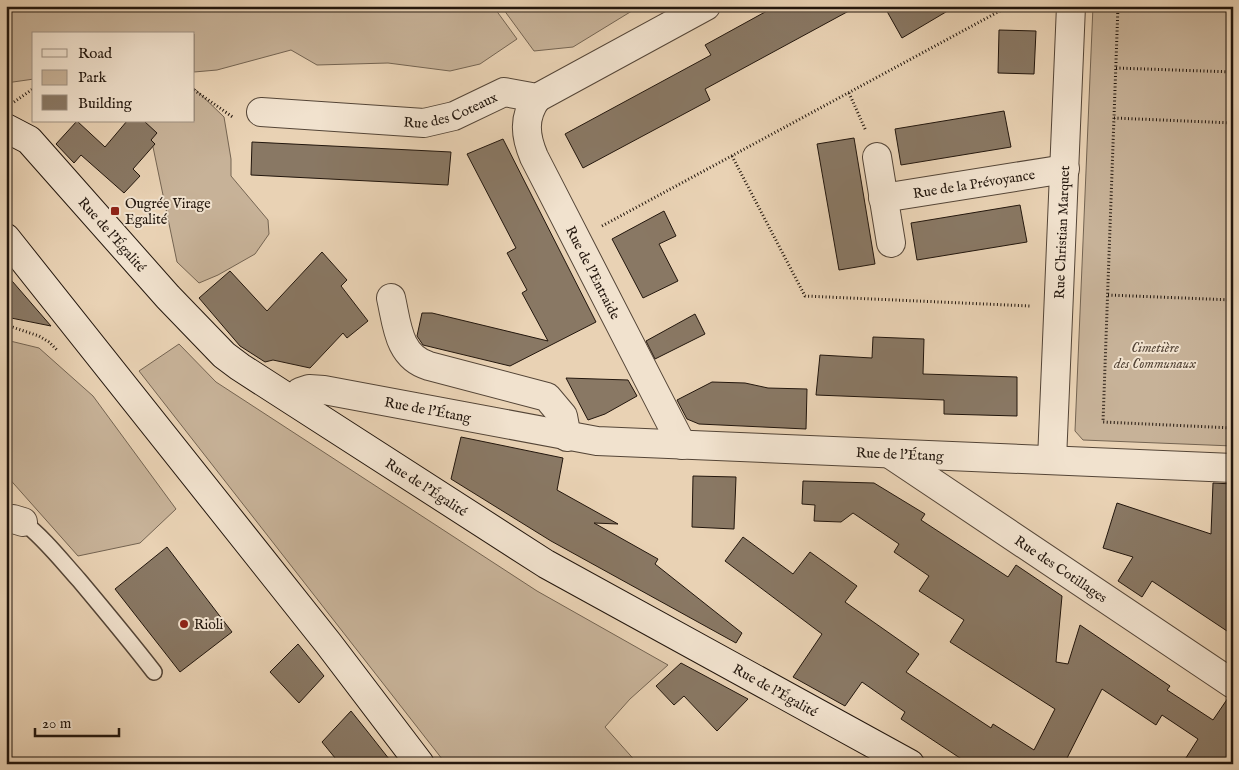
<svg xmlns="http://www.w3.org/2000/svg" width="1239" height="770" font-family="'IM FELL English',serif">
	<rect width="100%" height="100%" fill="#e9d2b4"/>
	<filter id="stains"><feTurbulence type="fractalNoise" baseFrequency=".004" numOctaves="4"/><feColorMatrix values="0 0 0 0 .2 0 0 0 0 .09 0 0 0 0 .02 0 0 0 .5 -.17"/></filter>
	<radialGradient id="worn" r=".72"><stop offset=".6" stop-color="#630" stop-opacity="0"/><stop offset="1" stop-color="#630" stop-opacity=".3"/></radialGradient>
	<g fill="#c7b298" stroke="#746452">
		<path d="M 6,6 L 493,6 L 517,39 L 480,64 L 450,71 L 388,63 L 317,65 L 291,50 L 217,70 L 194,72 L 194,34 L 34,34 L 34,79 L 6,83 Z"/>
		<path d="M 501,6 L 640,6 L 573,47 L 534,51 Z"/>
		<path d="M 1093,6 L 1233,6 L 1233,446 L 1083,440 L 1075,431 Z"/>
		<path d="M 194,88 L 224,117 L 231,159 L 231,176 L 268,220 L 269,234 L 255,254 L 218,275 L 199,283 L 177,262 L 153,147 L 139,121 L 194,121 Z"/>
		<path d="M 6,340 L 39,348 L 93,396 L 176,509 L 140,543 L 78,556 L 6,475 Z"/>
		<path d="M 179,344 L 216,382 L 537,591 L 668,665 L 630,699 L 605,727 L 638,764 L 446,764 L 139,371 Z"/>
	</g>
	<g fill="#897864" stroke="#22160d">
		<path d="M 776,6 L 858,6 L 705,89 L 710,100 L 583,168 L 565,134 L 711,55 L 705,45 Z"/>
		<path d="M 884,6 L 956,6 L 902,38 Z"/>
		<path d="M 999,30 L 1036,31 L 1034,74 L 998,73 Z"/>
		<path d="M 1004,111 L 1011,147 L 901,165 L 895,129 Z"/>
		<path d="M 77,121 L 105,147 L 127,121 L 144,121 L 157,133 L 151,140 L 155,144 L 133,169 L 140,176 L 124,193 L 81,155 L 74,163 L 56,144 Z"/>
		<path d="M 854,138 L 875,264 L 839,270 L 817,144 Z"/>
		<path d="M 503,139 L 596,322 L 510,366 L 423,345 L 417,336 L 422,313 L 432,313 L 548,341 L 522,293 L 527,290 L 507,253 L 516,248 L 467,154 Z"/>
		<path d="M 252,142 L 451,152 L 448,185 L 251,175 Z"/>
		<path d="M 1020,205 L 1027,242 L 917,260 L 911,223 Z"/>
		<path d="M 664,211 L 676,236 L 659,244 L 678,281 L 643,298 L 612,239 Z"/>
		<path d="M 322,252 L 347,280 L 341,286 L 368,321 L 347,338 L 343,333 L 310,368 L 273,360 L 265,362 L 240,346 L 199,298 L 230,271 L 267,311 Z"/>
		<path d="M 6,274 L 51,326 L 6,317 Z"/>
		<path d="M 695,314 L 705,334 L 655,359 L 646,341 Z"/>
		<path d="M 873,337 L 924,339 L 923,374 L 1017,377 L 1017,416 L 944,414 L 944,400 L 816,395 L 820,355 L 872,358 Z"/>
		<path d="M 566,378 L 628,380 L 637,396 L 605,414 L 588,420 Z"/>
		<path d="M 712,382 L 745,383 L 768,388 L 807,389 L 806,429 L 699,424 L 687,419 L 677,400 Z"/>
		<path d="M 461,437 L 563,458 L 557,490 L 618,524 L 594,523 L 658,559 L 655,564 L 742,633 L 736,643 L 551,541 L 451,479 Z"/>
		<path d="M 693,476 L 736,477 L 734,529 L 692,527 Z"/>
		<path d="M 803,481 L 874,483 L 925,514 L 921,520 L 1008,577 L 1016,565 L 1062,596 L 1056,662 L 1068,664 L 1080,625 L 1170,686 L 1167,690 L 1213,720 L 1228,698 L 1233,700 L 1233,764 L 1182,764 L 1198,739 L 1162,715 L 1156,725 L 1102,689 L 1064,764 L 969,764 L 901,719 L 905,712 L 862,682 L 845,706 L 793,677 L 822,634 L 725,561 L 743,537 L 793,574 L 810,552 L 857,586 L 845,602 L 919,654 L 906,672 L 991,728 L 993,724 L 1034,750 L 1055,709 L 950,642 L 964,620 L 919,591 L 929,576 L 894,552 L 899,544 L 853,513 L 841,522 L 814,521 L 815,505 L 802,504 Z"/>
		<path d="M 1213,483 L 1233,484 L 1233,635 L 1152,581 L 1142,597 L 1118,581 L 1133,557 L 1103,548 L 1117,503 L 1211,534 Z"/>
		<path d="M 167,547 L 232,632 L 180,672 L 115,589 Z"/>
		<path d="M 298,644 L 324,676 L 299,703 L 270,672 Z"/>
		<path d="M 681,663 L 748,699 L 717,731 L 684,696 L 674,705 L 656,686 Z"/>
		<path d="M 351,711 L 367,731 L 393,764 L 340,764 L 322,742 Z"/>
	</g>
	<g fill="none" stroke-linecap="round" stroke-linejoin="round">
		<defs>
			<path id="lane" d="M 23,522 C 44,538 61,560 79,580 C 105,611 130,641 154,672"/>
			<g id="street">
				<path id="s1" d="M 537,98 C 523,117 525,136 534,157 L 682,445"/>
				<path id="s2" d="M 261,112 L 424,123 L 454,116 L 504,92 L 537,98 L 706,6"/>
				<path d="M 877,157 L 891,243"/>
				<path id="s3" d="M 883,198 L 1065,169"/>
				<path d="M 391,298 C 397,324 398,357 429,366 L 547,397 L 563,416 L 567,437"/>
				<path id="s4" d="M 294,401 L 300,392 L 309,389 L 324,390 L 597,441 L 1233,468"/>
				<path id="s5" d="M 890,454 L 1233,684"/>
				<path id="s6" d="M 1052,460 L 1071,6"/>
				<path d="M 6,520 L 13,519 L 23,522"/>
			</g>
			<g id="secondary">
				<path id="s7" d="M 6,128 L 29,140 L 168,297 L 224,355 L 240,367 L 546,564 L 910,764"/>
				<path d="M 6,238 L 328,643 L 420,764"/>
			</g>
		</defs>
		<use href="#lane" stroke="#544537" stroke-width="18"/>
		<use href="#street" stroke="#544537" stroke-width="30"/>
		<use href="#secondary" stroke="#22160d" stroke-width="30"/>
		<g stroke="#22160d" stroke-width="3" stroke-dasharray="1 2.5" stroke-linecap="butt">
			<path d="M 1118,6 L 1103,422 L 1233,428"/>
			<path d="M 1116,68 L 1233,72"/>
			<path d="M 194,90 L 234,118"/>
			<path d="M 849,93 L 866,131"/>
			<path d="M 14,102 L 34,88"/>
			<path d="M 1114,118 L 1233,123"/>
			<path d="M 732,156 L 805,296 L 1030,306"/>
			<path d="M 602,226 L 1009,6"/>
			<path d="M 1108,295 L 1233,300"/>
			<path d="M 6,325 L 39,336 L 49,342 L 58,351"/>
		</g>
		<use href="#lane" stroke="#f1e2ce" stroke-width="15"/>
		<use href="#street" stroke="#f1e2ce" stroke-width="28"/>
		<use href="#secondary" stroke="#f1e2ce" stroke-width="28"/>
	</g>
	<g fill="#8f2418" stroke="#f1e2ce" stroke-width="2">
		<rect x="110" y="206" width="10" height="10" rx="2.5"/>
		<circle cx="184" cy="624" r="5"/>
	</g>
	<g text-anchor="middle" stroke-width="4" stroke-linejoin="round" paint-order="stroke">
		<g font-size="14" fill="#22160d" stroke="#f1e2ce">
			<text dy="5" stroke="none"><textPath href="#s2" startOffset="192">Rue des Coteaux</textPath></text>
			<text dy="5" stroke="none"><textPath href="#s3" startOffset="92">Rue de la Prévoyance</textPath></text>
			<text dy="5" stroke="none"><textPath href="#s6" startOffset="228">Rue Christian Marquet</textPath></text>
			<text dy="5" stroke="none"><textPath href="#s7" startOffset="152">Rue de l'Égalité</textPath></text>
			<text dy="5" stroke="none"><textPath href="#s1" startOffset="192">Rue de l'Entraide</textPath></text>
			<text dy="5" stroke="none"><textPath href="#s4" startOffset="141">Rue de l'Étang</textPath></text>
			<text dy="5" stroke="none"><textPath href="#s4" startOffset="616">Rue de l'Étang</textPath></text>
			<text dy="5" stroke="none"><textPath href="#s7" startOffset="558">Rue de l'Égalité</textPath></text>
			<text dy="5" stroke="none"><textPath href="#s5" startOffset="206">Rue des Cotillages</textPath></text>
			<text dy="5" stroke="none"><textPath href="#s7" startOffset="962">Rue de l'Égalité</textPath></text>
		</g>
		<g font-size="14" fill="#22160d" stroke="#f1e2ce" text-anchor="start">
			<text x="125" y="208">Ougrée Virage<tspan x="125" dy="16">Egalité</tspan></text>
			<text x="194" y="629">Rioli</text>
		</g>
		<g font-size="14" font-style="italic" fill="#544537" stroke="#f1e2ce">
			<text x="1155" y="352">Cimetière<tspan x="1155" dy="16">des Communaux</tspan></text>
		</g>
	</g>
	<rect width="1239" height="770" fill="none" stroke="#e9d2b4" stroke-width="25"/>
	<rect x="8" y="8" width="1224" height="755" fill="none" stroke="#22160d" stroke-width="2.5"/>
	<rect x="12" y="12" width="1214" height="745" fill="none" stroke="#22160d"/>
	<rect x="32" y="32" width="162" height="90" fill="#f1e2ce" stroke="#9e9081"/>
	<rect x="42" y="49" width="25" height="8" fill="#f1e2ce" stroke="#9e9081"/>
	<text x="78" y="58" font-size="15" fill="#22160d">Road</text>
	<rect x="42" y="70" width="25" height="15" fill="#c7b298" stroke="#9e9081"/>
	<text x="78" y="82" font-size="15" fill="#22160d">Park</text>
	<rect x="42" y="95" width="25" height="15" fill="#897864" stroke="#9e9081"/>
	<text x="78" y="108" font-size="15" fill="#22160d">Building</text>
	<path d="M35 728v8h84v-8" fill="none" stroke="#22160d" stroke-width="2.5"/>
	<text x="42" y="728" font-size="15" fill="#22160d" stroke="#f1e2ce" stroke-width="4" paint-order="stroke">20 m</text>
	<rect width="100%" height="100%" filter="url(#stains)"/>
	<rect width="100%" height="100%" fill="url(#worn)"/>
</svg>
